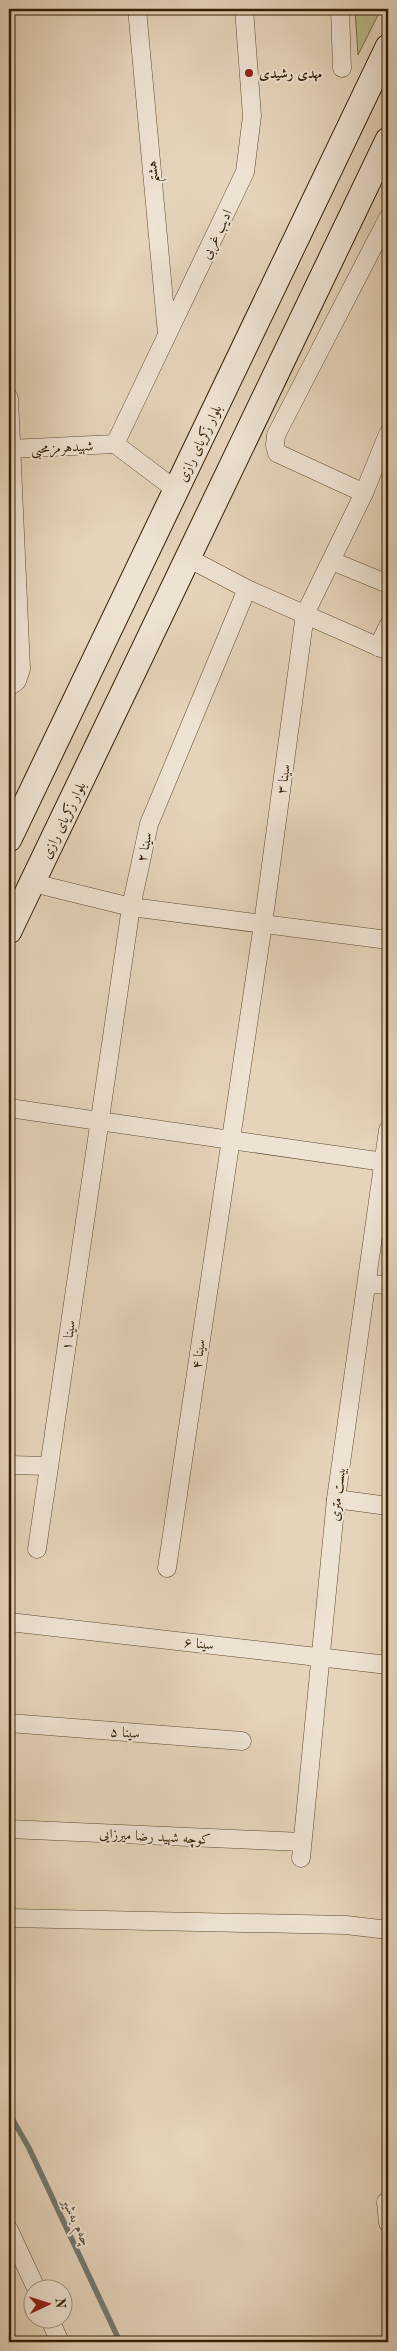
<svg xmlns="http://www.w3.org/2000/svg" width="397" height="2351" font-family="'Old Standard TT',Amiri,serif">
	<rect width="100%" height="100%" fill="#e5d3ba"/>
	<filter id="stains"><feTurbulence type="fractalNoise" baseFrequency=".004" numOctaves="4"/><feColorMatrix values="0 0 0 0 .2 0 0 0 0 .09 0 0 0 0 .02 0 0 0 .5 -.17"/></filter>
	<radialGradient id="worn" r=".72"><stop offset=".6" stop-color="#630" stop-opacity="0"/><stop offset="1" stop-color="#630" stop-opacity=".3"/></radialGradient>
	<path fill="#bbba8b" stroke="#786c46" d="M 355,9 L 381,9 L 358,55 Z"/>
	<g fill="none" stroke-linecap="round" stroke-linejoin="round">
		<path stroke="#727971" stroke-width="5.5" d="M 9,2113 L 29,2148 L 120,2342"/>
		<defs>
			<g id="street">
				<path d="M 137,9 L 167,334"/>
				<path d="M 340,9 L 342,68"/>
				<path d="M 9,398 L 21,669 L 17,681 L 9,687"/>
				<path d="M 115,444 L 245,172 L 252,116 L 244,9"/>
				<path d="M 115,444 L 176,490"/>
				<path d="M 9,449 L 115,444"/>
				<path d="M 364,493 L 277,453 L 275,445 L 276,435 L 388,218"/>
				<path d="M 188,558 L 247,589 L 388,651"/>
				<path d="M 332,561 L 388,584"/>
				<path d="M 378,647 L 388,626"/>
				<path d="M 33,883 L 131,907 L 388,940"/>
				<path d="M 9,1108 L 384,1162"/>
				<path d="M 368,1284 L 388,1285"/>
				<path d="M 9,1465 L 48,1466"/>
				<path d="M 336,1499 L 388,1506"/>
				<path d="M 37,1549 L 131,907 L 149,824 L 247,589"/>
				<path d="M 167,1568 L 263,924 L 305,614 L 364,493 L 388,434"/>
				<path d="M 9,1622 L 388,1665"/>
				<path d="M 9,1723 L 242,1741"/>
				<path d="M 9,1829 L 302,1842"/>
				<path d="M 301,1858 L 336,1499 L 388,1130"/>
				<path d="M 9,1918 L 346,1925 L 388,1930"/>
				<path d="M 388,2202 L 386,2202 L 388,2223"/>
				<path d="M 9,2230 L 36,2288"/>
				<path d="M 49,2318 L 60,2342"/>
			</g>
			<g id="secondary">
				<path d="M 9,839 L 388,47"/>
				<path d="M 9,931 L 388,140"/>
			</g>
		</defs>
		<use href="#street" stroke="#604b2f" stroke-width="19"/>
		<use href="#secondary" stroke="#341e01" stroke-width="27"/>
		<use href="#street" stroke="#eee2d2" stroke-width="18"/>
		<use href="#secondary" stroke="#eee2d2" stroke-width="25"/>
	</g>
	<circle fill="#8f2418" stroke="#eee2d2" stroke-width="2" cx="249" cy="73" r="5"/>
	<g text-anchor="middle" stroke-width="4" stroke-linejoin="round" paint-order="stroke">
		<g font-size="14" font-weight="bold" fill="#341e01" stroke="#eee2d2" text-anchor="start">
			<text x="259" y="78">مهدی رشیدی</text>
		</g>
		<g font-size="14" fill="#341e01" stroke="#eee2d2">
			<text transform="translate(152 172) rotate(-95)" y="5">هشتم</text>
			<text transform="translate(216 234) rotate(-64)" y="5">ادیب غربی</text>
			<text transform="translate(199 443) rotate(-64)" y="5">بلوار زکریای رازی</text>
			<text transform="translate(62 447) rotate(-3)" y="5">شهیدهرمزمحبی</text>
			<text transform="translate(283 779) rotate(-82)" y="5">سینا ۳</text>
			<text transform="translate(63 820) rotate(-64)" y="5">بلوار زکریای رازی</text>
			<text transform="translate(144 847) rotate(-78)" y="5">سینا ۲</text>
			<text transform="translate(68 1335) rotate(-81)" y="5">۱ سینا</text>
			<text transform="translate(198 1354) rotate(-82)" y="5">سینا ۴</text>
			<text transform="translate(337 1494) rotate(-83)" y="5">بیست متری</text>
			<text transform="translate(199 1643) rotate(6)" y="5">سینا ۶</text>
			<text transform="translate(125 1732) rotate(4)" y="5">سینا ۵</text>
			<text transform="translate(155 1836) rotate(3)" y="5">کوچه شهید رضا میرزایی</text>
		</g>
		<g font-size="15" font-style="italic" fill="#534b39" stroke="#eee2d2">
			<text transform="translate(77 2222) rotate(65)" y="5">چەم بەشیر</text>
		</g>
	</g>
	<rect width="397" height="2351" fill="none" stroke="#e5d3ba" stroke-width="30"/>
	<rect x="10" y="10" width="377" height="2331" fill="none" stroke="#341e01" stroke-width="2.5"/>
	<rect x="15" y="15" width="367" height="2321" fill="none" stroke="#341e01"/>
	<g transform="translate(48 2304) rotate(86)"><circle r="24" fill="#eee2d2" stroke="#a4947e"/>
	<path d="M0-4L9 19L0 12L-9 19Z" fill="#8f2418"/>
	<text y="-8" font-size="14" font-weight="bold" text-anchor="middle" fill="#341e01">N</text>
	</g>
	<rect width="100%" height="100%" filter="url(#stains)"/>
	<rect width="100%" height="100%" fill="url(#worn)"/>
</svg>
